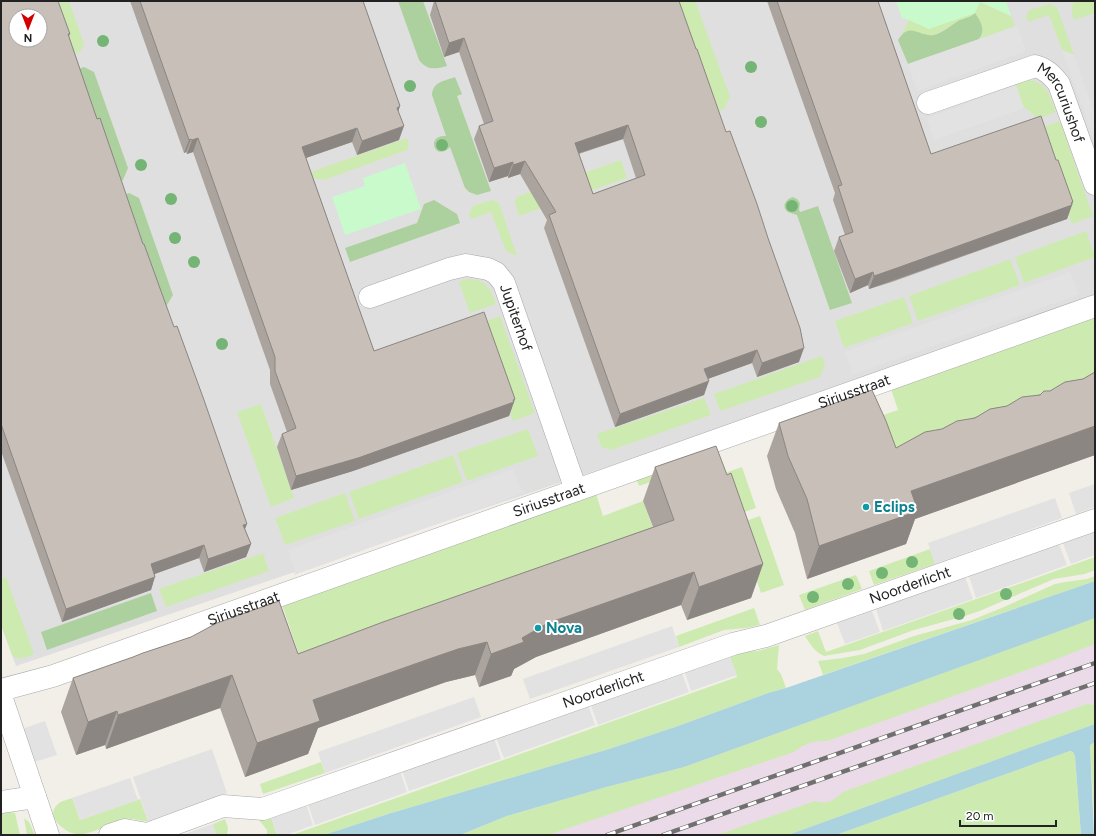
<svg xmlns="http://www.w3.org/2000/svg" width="1096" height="836" font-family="Figtree,sans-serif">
	<rect width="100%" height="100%" fill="#f2efe9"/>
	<path fill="#e0dfdf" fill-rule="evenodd" d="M 1,1 L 1095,1 L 1095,297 L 740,422 L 16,666 L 1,624 ZM 16,16 L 40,16 L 40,40 L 16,40 Z"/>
	<path fill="#ebdbe8" d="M 1095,618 L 1095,724 L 788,835 L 460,835 Z"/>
	<g fill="#cdebb0">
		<path d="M 48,1 L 69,1 L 84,44 L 80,52 L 67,57 Z"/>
		<path d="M 666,1 L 695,1 L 730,97 L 724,109 L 711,113 Z"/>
		<path d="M 1076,1 L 1095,1 L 1095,13 L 1074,20 C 1072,13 1069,6 1076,1 Z"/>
		<path d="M 980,2 L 1011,16 L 1015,26 L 979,39 L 982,35 L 969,18 L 959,21 L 935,35 L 902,34 L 909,20 L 929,29 Z"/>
		<path d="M 1050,4 L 1057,7 L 1074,55 L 1062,50 L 1049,15 L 1028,22 L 1026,17 L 1029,10 Z"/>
		<path d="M 1028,80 C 1047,82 1050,96 1056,112 L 1038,119 L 1026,108 L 1024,108 L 1016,87 L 1016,84 Z"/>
		<path d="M 1060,121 L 1093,216 L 1072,224 L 1037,129 Z"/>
		<path d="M 407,138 L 409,144 L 407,150 L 324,180 L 313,178 L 311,172 Z"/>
		<path d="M 621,160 L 627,178 L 519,216 L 515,203 L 516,197 Z"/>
		<path d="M 492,200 L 499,203 L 517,256 L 506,251 L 491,212 L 471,219 L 469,214 L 473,206 Z"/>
		<path d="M 1086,231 L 1095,257 L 1024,283 L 1015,257 Z"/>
		<path d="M 1010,259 L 1020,285 L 918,321 L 909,296 Z"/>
		<path d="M 466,279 C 486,279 490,287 496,304 L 470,313 L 459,282 Z"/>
		<path d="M 904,297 L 913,323 L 844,348 L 835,321 Z"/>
		<path d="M 500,316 L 535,413 L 513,421 L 479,324 Z"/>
		<path d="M 1095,317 L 1095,402 L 913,465 L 860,423 L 898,410 L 891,389 Z"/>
		<path d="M 822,356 L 825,365 L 820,377 L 720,411 L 714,394 Z"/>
		<path d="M 704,398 L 711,415 L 611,450 L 601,447 L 597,434 Z"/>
		<path d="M 261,404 L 294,498 L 271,507 L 237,412 Z"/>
		<path d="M 528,429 L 538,456 L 467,481 L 457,453 Z"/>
		<path d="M 453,455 L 463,482 L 359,519 L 349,492 Z"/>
		<path d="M 696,458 L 699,465 L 639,486 L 636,479 Z"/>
		<path d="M 742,467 L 756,508 L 733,516 L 719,475 Z"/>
		<path d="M 345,493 L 355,521 L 285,545 L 275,518 Z"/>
		<path d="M 596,494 L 603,516 L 643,501 L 662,553 L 304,669 L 282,605 Z"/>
		<path d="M 760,516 L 784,585 L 761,593 L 737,524 Z"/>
		<path d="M 930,549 L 935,564 L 874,585 L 869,571 Z"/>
		<path d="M 263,553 L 269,571 L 166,607 L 159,589 Z"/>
		<path d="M 1095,557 L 1095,570 L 1085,574 L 1054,579 L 982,610 L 965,616 L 914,630 L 860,650 L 824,656 C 816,653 809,643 805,636 L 818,631 L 826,652 Z"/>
		<path d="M 856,575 L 862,589 L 805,610 L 799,595 Z"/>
		<path d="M 1095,576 L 1095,581 L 823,675 L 818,661 L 843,658 L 864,654 L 914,636 L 972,620 L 1004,607 L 1055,584 L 1065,582 L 1087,579 Z"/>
		<path d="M 6,577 L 34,654 C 26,657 19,662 12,655 L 1,625 L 1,579 Z"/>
		<path d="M 754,608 L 760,625 L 746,628 L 724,630 L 679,647 L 676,636 Z"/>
		<path d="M 1095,618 L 1095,644 L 1049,662 L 827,741 C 812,741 806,743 794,752 L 548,835 L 460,835 L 507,816 L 606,787 L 684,767 Z"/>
		<path d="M 779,645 L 777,669 L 781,674 L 786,688 L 768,693 L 678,726 L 609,749 L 388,814 L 324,835 L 292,835 L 737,677 L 729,654 L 739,652 L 758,651 Z"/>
		<path d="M 1087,704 L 1095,705 L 1095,724 L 788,835 L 717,835 L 815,801 C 828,805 834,800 843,792 Z"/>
		<path d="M 1095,742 L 1095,835 L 1090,744 Z"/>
		<path d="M 1070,751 L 1073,752 L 1075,755 L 1081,835 L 836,835 Z"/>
		<path d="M 321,762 L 325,773 L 263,794 L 260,784 Z"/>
		<path d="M 72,798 L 80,820 L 140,799 L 148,821 C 141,822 134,818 127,819 C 113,822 90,836 76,834 C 64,832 44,816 58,804 C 61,801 67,800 72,798 Z"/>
		<path d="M 10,812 L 15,813 L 20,835 L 1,835 L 1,813 Z"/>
		<path d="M 271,817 L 277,835 L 267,835 L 267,830 L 259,820 Z"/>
		<path d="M 24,818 L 29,822 L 35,835 L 27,835 Z"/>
		<path d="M 225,819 L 228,828 L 227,835 L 216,835 L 213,824 Z"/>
	</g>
	<g fill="#add19e">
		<path d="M 398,1 L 423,1 L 447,66 C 435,69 428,71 419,60 Z"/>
		<path d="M 975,13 C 981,22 986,30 979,39 L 908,64 L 898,40 C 910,21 918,37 934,35 C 940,34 952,25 958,21 C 964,18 970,18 975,13 Z"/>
		<path d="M 84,67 L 94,72 L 128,168 L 123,180 L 112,184 L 54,77 Z"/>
		<path d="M 455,77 L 462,94 L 457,96 L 491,191 L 477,195 L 469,192 L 465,188 L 450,147 C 435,163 425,134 446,136 L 432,95 C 433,81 445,81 455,77 Z"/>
		<path d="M 129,193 L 139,198 L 173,295 L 167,305 L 157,308 L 98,204 Z"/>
		<path d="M 793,197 L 797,199 L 800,203 L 799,210 L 800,212 L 818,206 L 852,303 L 830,310 L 797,215 C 794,214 790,213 788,212 C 780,207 787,198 793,197 Z"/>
		<path d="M 434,200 L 457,214 L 460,223 L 350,262 L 345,248 L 417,223 L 424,204 Z"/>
		<path d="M 151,593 L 157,611 L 47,650 L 41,632 Z"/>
	</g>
	<g fill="#c8facc">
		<path d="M 896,1 L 1006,1 L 1011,16 L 980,2 L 975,13 L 929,29 L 909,20 L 902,18 Z"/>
		<path d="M 405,163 L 421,209 L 345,235 L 332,197 L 365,186 L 363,178 Z"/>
	</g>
	<g fill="#e2e2e2">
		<path d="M 1017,26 L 1026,51 L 917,91 L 908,64 Z"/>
		<path d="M 1062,50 L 1074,55 L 1095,114 L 1095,142 Z"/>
		<path d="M 1016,85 L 1024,108 L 934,140 L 927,118 Z"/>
		<path d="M 1070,272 L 1077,290 L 1080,294 L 851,375 L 852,371 L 845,352 Z"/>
		<path d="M 513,469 L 520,488 L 522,490 L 526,492 L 294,575 L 295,572 L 288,550 Z"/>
		<path d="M 1095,484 L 1095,507 L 1076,514 L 1069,493 Z"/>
		<path d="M 1055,498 L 1062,518 L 935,564 L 928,543 Z"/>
		<path d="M 1095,531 L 1095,555 L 1071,564 L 1063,543 Z"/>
		<path d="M 1059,544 L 1067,565 L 976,598 L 969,576 Z"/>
		<path d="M 965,577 L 973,599 L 883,631 L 876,609 Z"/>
		<path d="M 872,611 L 880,632 L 845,644 L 837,623 Z"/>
		<path d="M 672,626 L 679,647 L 530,699 L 523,679 Z"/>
		<path d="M 729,654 L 737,675 L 691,691 L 684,670 Z"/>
		<path d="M 681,671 L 689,692 L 598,725 L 590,703 Z"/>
		<path d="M 474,697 L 481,717 L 325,773 L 318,752 Z"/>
		<path d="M 588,704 L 595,725 L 504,758 L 496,737 Z"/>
		<path d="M 45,721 L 57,755 L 34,762 L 22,729 Z"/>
		<path d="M 494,738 L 501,759 L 409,791 L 402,770 Z"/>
		<path d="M 212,749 L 227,793 L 148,821 L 133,777 Z"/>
		<path d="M 400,771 L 407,792 L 315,825 L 308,804 Z"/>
		<path d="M 130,778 L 138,800 L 80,820 L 72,798 Z"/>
		<path d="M 306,804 L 313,825 L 286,835 L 277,835 L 271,817 Z"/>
		<path d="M 213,824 L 216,835 L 182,835 Z"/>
	</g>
	<g fill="#aad3df">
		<path d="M 1095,581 L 1095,618 L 684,767 L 606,787 L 507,816 L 460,835 L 324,835 L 388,814 L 609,749 L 678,726 L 768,693 L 786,688 Z"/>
		<path d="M 1095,724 L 1095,742 L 1090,745 L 1094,835 L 1081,835 L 1075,756 L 1073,752 L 1070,751 L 836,835 L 788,835 Z"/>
	</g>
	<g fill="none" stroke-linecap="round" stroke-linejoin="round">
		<defs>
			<g id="minor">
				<path id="s1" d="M 928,103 L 1035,66 C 1046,69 1052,75 1059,84 L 1095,184"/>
				<path id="s2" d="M 370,297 L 449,269 L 466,265 L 488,269 L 496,273 L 504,283 L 576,490"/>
				<path id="s3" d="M 1,690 L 53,676 L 1095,306"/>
				<path d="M 1,696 L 48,835"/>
				<path d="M 1,802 L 35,797"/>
				<path id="s4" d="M 110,835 L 125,830 L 147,834 L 223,806 L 263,809 L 733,644 L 766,636 L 1095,520"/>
			</g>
		</defs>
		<use href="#minor" stroke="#a9a9a9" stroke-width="23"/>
		<use href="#minor" stroke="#fff" stroke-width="22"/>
		<defs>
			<g id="rail">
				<path d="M 607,835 L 1095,663"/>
				<path d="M 663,835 L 1095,683"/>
			</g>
		</defs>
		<use href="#rail" stroke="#707070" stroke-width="4.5"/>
		<use href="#rail" stroke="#fff" stroke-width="3" stroke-dasharray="9" stroke-linecap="butt"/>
	</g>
	<g fill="#74b475">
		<circle cx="103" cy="41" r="6"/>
		<circle cx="751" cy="67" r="6"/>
		<circle cx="410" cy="86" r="6"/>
		<circle cx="761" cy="122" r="6"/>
		<circle cx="442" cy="145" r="6"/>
		<circle cx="141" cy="165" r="6"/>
		<circle cx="171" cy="199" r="6"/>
		<circle cx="792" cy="206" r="6"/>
		<circle cx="175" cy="238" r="6"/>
		<circle cx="194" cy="262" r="6"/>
		<circle cx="222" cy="344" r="6"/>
		<circle cx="912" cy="562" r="6"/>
		<circle cx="882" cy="573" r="6"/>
		<circle cx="848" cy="584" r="6"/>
		<circle cx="1006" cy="594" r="6"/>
		<circle cx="813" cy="597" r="6"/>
		<circle cx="959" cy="614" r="6"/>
	</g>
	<g fill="#aba49e" fill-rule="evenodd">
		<path d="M 1,1 L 70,34 L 69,37 L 97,119 L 143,244 L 245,529 L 251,544 L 246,557 L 204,572 L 199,558 L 155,574 L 151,590 L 62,622 L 1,451 Z"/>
		<path d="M 130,1 L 363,1 L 400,106 L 398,112 L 399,140 L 357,155 L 352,142 L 306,158 L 374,351 L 514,402 L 509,416 L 353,471 L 291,490 L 277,447 L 282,434 L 287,432 L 270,384 L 270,370 L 193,152 L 187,154 L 186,152 L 184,153 Z"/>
		<path d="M 434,1 L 679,1 L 799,362 L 757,377 L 752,363 L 708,379 L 704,395 L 615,427 L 544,228 L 547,220 L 520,174 L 508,178 L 508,176 L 489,182 L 474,139 L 479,126 L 484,124 L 459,52 L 444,57 L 430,15 ZM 623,139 L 636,178 L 593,194 L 579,154 Z"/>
		<path d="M 767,1 L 878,1 L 931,154 L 1072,205 L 1067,219 L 892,282 L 869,289 L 868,285 L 850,293 L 834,251 L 839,237 L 845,235 L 833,200 L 835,193 Z"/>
		<path d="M 1095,372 L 1095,455 L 915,519 L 906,544 L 807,579 L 795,533 L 776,489 L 767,456 L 779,423 L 896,448 L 942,429 L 1083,379 Z"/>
		<path d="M 655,467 L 727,475 L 763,564 L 751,598 L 687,620 L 681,605 L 536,657 L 514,669 L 511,676 L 479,687 L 475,675 L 446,682 L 417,692 L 318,728 L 308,754 L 245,777 L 220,708 L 106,749 L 105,745 L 76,755 L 61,712 L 73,678 L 298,654 L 653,527 L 643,501 Z"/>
	</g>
	<g fill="#8b8681">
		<path d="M 464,38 L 459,52 L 444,57 L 449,43 Z"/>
		<path d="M 400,106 L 395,120 L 397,108 Z"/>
		<path d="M 628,125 L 623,139 L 570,156 L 575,143 Z"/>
		<path d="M 404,126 L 399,140 L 357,155 L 362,141 Z"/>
		<path d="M 357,128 L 352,142 L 297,161 L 302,147 Z"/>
		<path d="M 198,138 L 193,152 L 187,154 L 192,140 Z"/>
		<path d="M 191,139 L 186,152 L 184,153 L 189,140 Z"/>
		<path d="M 525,161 L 520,174 L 508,178 L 513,165 Z"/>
		<path d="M 513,162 L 508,176 L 489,182 L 494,168 Z"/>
		<path d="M 1073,202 L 1067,219 L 869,289 L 874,276 Z"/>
		<path d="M 873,272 L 868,285 L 850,293 L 855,279 Z"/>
		<path d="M 804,348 L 799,362 L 757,377 L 762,363 Z"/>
		<path d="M 757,350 L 752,363 L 699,382 L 704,369 Z"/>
		<path d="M 709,381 L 704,395 L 615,427 L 620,414 Z"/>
		<path d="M 515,399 L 509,416 L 353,471 L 291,490 L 296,476 Z"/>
		<path d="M 1095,426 L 1095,455 L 915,519 L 906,544 L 807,579 L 819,546 L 911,491 Z"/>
		<path d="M 247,524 L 242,537 L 243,525 Z"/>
		<path d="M 251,544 L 246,557 L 204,572 L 208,559 Z"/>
		<path d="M 204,545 L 199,558 L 146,577 L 151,564 Z"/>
		<path d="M 763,564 L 751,598 L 687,620 L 699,587 Z"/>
		<path d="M 694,572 L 681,605 L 536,657 L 514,669 L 511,676 L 479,687 L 491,654 L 548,623 Z"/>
		<path d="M 155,577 L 151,590 L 62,622 L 66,609 Z"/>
		<path d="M 487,642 L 475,675 L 446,682 L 318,728 L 308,754 L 245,777 L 257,743 L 313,700 L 458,649 Z"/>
		<path d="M 232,675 L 220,708 L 106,749 L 118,715 Z"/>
		<path d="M 117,711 L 105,745 L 76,755 L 88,722 Z"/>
	</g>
	<g fill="#c7bfb8" stroke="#8b8681" fill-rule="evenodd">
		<path d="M 1,1 L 58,1 L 70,34 L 68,34 L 69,37 L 97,119 L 100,118 L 143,244 L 144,244 L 174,327 L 177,326 L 204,400 L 247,524 L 243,525 L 251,544 L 208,559 L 204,545 L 151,564 L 155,577 L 66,609 L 1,424 ZM 16,16 L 40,16 L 40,40 L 16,40 Z"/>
		<path d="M 140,1 L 363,1 L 400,106 L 397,108 L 404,126 L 362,141 L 357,128 L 302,147 L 374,351 L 484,312 L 515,399 L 513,400 L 514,402 L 358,458 L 296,476 L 282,434 L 296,428 L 275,371 L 275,357 L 198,138 L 192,140 L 191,139 L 189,140 Z"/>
		<path d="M 435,1 L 679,1 L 696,49 L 697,49 L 726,132 L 730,131 L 757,204 L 768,238 L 800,328 L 804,348 L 762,363 L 757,350 L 704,369 L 709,381 L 620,414 L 549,215 L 556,212 L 525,161 L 513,165 L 513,162 L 494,168 L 479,126 L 493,121 L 464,38 L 449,43 ZM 628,125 L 645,175 L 593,194 L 575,143 Z"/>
		<path d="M 777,1 L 878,1 L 931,154 L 1041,116 L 1056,160 L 1058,160 L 1073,202 L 1071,203 L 1072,205 L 897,268 L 874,276 L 873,272 L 855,279 L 839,237 L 853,232 L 838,186 L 842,185 Z"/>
		<path d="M 1095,372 L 1095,426 L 911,491 L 918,511 L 819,546 L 807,499 L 788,456 L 779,423 L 872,390 L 886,421 L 896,448 L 925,432 L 942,429 L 957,421 L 975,418 L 990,409 L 1007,406 L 1022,397 L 1040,395 L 1044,391 L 1050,391 L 1065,382 L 1083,379 Z"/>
		<path d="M 716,446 L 727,475 L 731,473 L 763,564 L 699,587 L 694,572 L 548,623 L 522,638 L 524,642 L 491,654 L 487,642 L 458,649 L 429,659 L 313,700 L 320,721 L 257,743 L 232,675 L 118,715 L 117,711 L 88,722 L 73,678 L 133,657 L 143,653 L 191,637 L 217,623 L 279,601 L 298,654 L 383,622 L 674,520 L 655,467 Z"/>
	</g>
	<g fill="#0f9aa8" stroke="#fff" stroke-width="1.5">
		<circle cx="866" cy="507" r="4"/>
		<circle cx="538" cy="628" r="4"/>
	</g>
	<g text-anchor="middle" stroke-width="4" stroke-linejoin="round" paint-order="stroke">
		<g font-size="15" fill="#222" stroke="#fff">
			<text dy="5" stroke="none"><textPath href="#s1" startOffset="161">Mercuriushof</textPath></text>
			<text dy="5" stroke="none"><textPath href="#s2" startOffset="182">Jupiterhof</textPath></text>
			<text dy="5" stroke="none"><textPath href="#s3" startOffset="904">Siriusstraat</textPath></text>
			<text dy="5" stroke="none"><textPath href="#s3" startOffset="580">Siriusstraat</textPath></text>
			<text dy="5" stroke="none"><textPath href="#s4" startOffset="844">Noorderlicht</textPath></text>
			<text dy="5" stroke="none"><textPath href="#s3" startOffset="256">Siriusstraat</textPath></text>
			<text dy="5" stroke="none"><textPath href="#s4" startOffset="520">Noorderlicht</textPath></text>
		</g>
		<g font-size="15" font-weight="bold" fill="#0d838f" stroke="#fff" text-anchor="start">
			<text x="874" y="512">Eclips</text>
			<text x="546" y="633">Nova</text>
		</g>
	</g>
	<rect width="1096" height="836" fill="none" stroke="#222222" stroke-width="4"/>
	<g transform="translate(28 28) rotate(180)"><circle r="19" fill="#ffffff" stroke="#a7a7a7"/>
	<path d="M0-3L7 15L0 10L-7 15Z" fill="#d40000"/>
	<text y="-6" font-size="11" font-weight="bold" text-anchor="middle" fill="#222222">N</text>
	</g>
	<path d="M960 820v6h96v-6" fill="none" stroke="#222222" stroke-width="2"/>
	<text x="966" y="820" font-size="12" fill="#222222" stroke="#ffffff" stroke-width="3" paint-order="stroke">20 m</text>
</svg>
